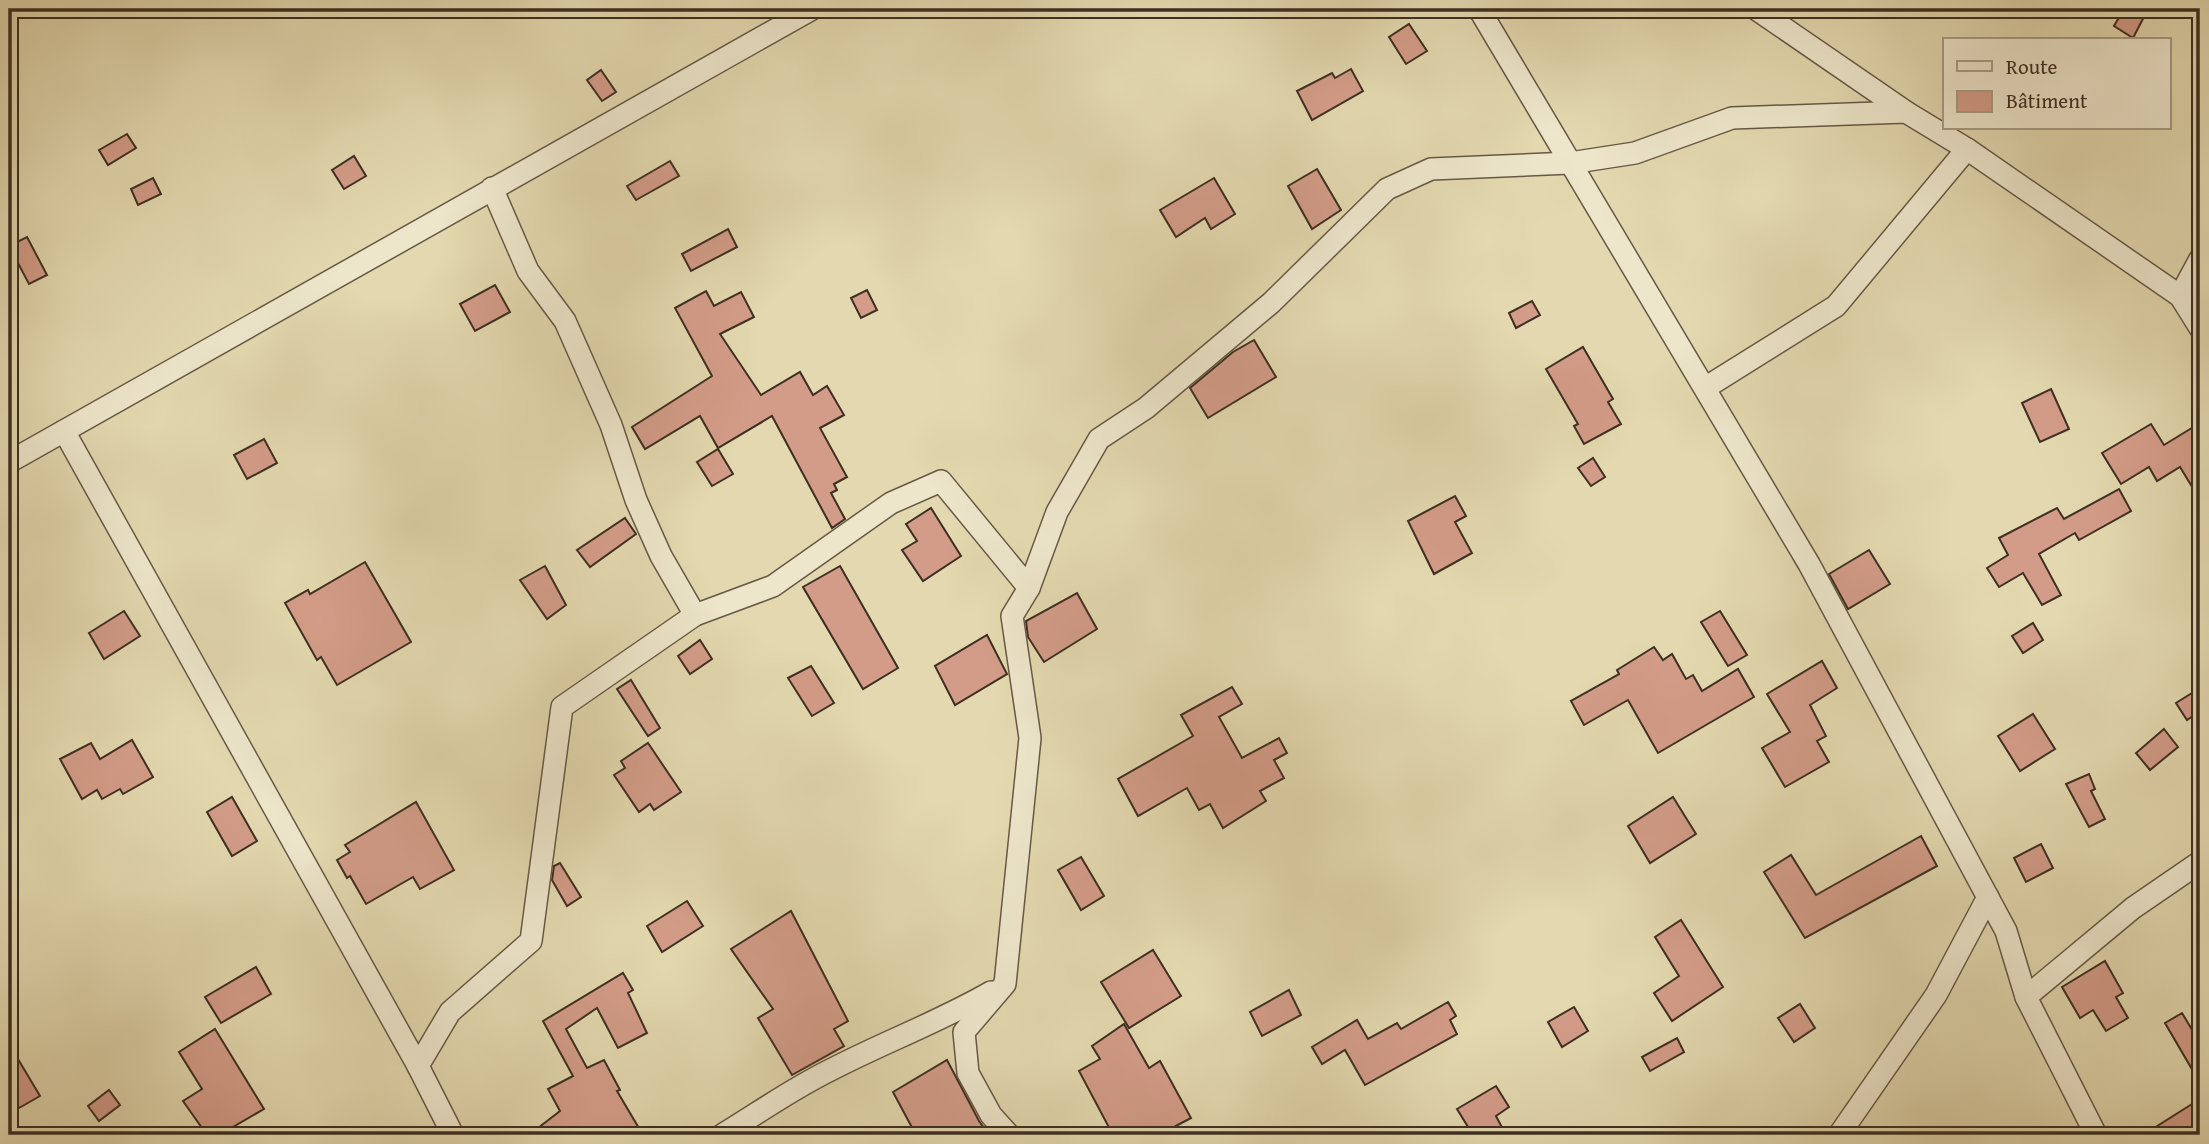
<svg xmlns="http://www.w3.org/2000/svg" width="2209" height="1144" font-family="'Gentium Book Plus',serif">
	<rect width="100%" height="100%" fill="#e3d8af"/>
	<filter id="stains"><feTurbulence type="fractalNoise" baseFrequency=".00286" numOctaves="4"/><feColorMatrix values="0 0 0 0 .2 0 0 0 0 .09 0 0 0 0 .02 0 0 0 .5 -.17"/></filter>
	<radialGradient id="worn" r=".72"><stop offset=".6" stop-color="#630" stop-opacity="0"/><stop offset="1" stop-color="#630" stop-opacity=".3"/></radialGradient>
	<g fill="#d39c88" stroke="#3e2f22" stroke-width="2">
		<path d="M 2124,9 L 2148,9 L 2133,38 L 2114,26 Z"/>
		<path d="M 1409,24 L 1427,51 L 1406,64 L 1389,37 Z"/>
		<path d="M 1351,69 L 1363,91 L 1312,120 L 1297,91 L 1332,73 L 1335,78 Z"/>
		<path d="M 601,70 L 616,92 L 602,101 L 587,80 Z"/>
		<path d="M 127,134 L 136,148 L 108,165 L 99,150 Z"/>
		<path d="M 354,156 L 366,176 L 344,189 L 332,170 Z"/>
		<path d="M 670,161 L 679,176 L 636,200 L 627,186 Z"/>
		<path d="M 1317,169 L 1341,210 L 1312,229 L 1288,186 Z"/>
		<path d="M 153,178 L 161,194 L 138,205 L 131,189 Z"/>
		<path d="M 1214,178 L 1235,214 L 1211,229 L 1205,218 L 1176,237 L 1160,210 Z"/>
		<path d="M 728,229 L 737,247 L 691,271 L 682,254 Z"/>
		<path d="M 27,237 L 47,275 L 29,284 L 9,246 Z"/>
		<path d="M 495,285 L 510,312 L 475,331 L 460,304 Z"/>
		<path d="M 867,290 L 877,310 L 861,318 L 851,298 Z"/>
		<path d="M 706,291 L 714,306 L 741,292 L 754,317 L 720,334 L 761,395 L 800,372 L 813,395 L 827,386 L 844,415 L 820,428 L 847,477 L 834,484 L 837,490 L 831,493 L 845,519 L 832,528 L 772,416 L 718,448 L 700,416 L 645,449 L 632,427 L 712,376 L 675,308 Z"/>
		<path d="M 1532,301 L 1540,315 L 1516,328 L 1509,313 Z"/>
		<path d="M 1254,340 L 1276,377 L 1208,418 L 1190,388 L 1233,352 Z"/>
		<path d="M 1583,347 L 1613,399 L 1608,402 L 1621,424 L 1584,444 L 1574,426 L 1578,424 L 1546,369 Z"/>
		<path d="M 2051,389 L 2069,429 L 2040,442 L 2022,403 Z"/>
		<path d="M 2200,423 L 2200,500 L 2180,467 L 2157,481 L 2149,467 L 2121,484 L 2102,453 L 2151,424 L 2164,445 Z"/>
		<path d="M 264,439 L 277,463 L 247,479 L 234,455 Z"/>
		<path d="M 718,449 L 733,474 L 712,486 L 697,462 Z"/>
		<path d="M 1593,458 L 1605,477 L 1591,486 L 1578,468 Z"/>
		<path d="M 2119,489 L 2131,511 L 2079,540 L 2075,533 L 2039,554 L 2061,595 L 2042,605 L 2023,573 L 1999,587 L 1987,568 L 2008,555 L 1999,538 L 2057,508 L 2064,519 Z"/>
		<path d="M 1455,496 L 1466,516 L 1455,522 L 1472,553 L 1434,574 L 1408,521 Z"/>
		<path d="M 931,508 L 961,556 L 923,581 L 902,550 L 917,541 L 906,524 Z"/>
		<path d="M 625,518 L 636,534 L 590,567 L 577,550 Z"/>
		<path d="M 1869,550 L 1890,584 L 1848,609 L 1829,574 Z"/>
		<path d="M 365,562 L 411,642 L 337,685 L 321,657 L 317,660 L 285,603 L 308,590 L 310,594 Z"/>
		<path d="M 545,566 L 566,605 L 547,619 L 520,580 Z"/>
		<path d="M 840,566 L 898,668 L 863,689 L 803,587 Z"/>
		<path d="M 1077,593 L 1097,629 L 1044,662 L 1028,637 L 1026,621 Z"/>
		<path d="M 124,611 L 140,636 L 104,659 L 89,633 Z"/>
		<path d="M 1720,611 L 1747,655 L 1728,666 L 1701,622 Z"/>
		<path d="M 2033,623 L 2043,640 L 2023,653 L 2012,636 Z"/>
		<path d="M 987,635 L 1007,674 L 955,705 L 935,666 Z"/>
		<path d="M 700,640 L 712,659 L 690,674 L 678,656 Z"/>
		<path d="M 1654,647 L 1663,660 L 1672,654 L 1686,679 L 1693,675 L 1702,691 L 1738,669 L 1754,697 L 1658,753 L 1628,700 L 1584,725 L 1571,701 L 1619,674 L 1617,670 Z"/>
		<path d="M 1822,661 L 1837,688 L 1810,705 L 1826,736 L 1817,741 L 1829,762 L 1785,787 L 1762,748 L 1790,732 L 1767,694 Z"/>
		<path d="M 811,666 L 834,703 L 812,716 L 788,678 Z"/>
		<path d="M 631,680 L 660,728 L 648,736 L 617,689 Z"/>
		<path d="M 1232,687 L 1242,704 L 1219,717 L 1242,758 L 1279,738 L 1287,753 L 1274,760 L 1284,778 L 1260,791 L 1266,801 L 1223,828 L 1210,804 L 1199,810 L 1187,788 L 1138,816 L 1118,779 L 1193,736 L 1181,715 Z"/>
		<path d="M 2200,688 L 2200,711 L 2187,720 L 2176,703 Z"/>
		<path d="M 2033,714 L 2055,749 L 2020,771 L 1998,736 Z"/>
		<path d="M 2164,729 L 2178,747 L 2150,770 L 2136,753 Z"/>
		<path d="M 132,740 L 153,777 L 123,794 L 120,789 L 102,799 L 97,790 L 82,799 L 60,759 L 91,743 L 100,759 Z"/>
		<path d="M 648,743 L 681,792 L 654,810 L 650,804 L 639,812 L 614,775 L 625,768 L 621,761 Z"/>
		<path d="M 2089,774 L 2095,789 L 2091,791 L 2105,819 L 2089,827 L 2066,784 Z"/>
		<path d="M 232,797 L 257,841 L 232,856 L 207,812 Z"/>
		<path d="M 1673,797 L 1696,834 L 1650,863 L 1628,826 Z"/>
		<path d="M 416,802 L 454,870 L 420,889 L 413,877 L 366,904 L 350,876 L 347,878 L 337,860 L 350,852 L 345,845 Z"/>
		<path d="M 1921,836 L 1937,866 L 1805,938 L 1764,872 L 1791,855 L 1816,895 Z"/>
		<path d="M 2041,844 L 2053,868 L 2026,882 L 2014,858 Z"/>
		<path d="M 1081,857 L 1104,896 L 1081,910 L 1058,870 Z"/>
		<path d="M 560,863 L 581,897 L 567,906 L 552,880 L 554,866 Z"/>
		<path d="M 687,901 L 703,926 L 662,952 L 647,926 Z"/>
		<path d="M 791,911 L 848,1021 L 834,1029 L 844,1046 L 792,1075 L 758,1018 L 773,1009 L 731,949 Z"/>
		<path d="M 1681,920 L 1723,987 L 1672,1021 L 1654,993 L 1679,976 L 1655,937 Z"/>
		<path d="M 1153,950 L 1181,996 L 1129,1028 L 1101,982 Z"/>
		<path d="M 2105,961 L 2123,993 L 2116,997 L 2128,1018 L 2106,1031 L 2093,1010 L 2080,1018 L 2062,987 Z"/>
		<path d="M 256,967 L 271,994 L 221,1023 L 205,997 Z"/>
		<path d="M 623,973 L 633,990 L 628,993 L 647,1033 L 618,1048 L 597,1008 L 566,1029 L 587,1068 L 604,1060 L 620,1090 L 617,1091 L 643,1135 L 529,1135 L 560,1111 L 548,1089 L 573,1076 L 543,1021 Z"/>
		<path d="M 1289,990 L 1301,1015 L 1262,1036 L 1250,1012 Z"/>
		<path d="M 1448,1002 L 1456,1016 L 1450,1020 L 1457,1034 L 1365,1085 L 1345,1050 L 1322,1064 L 1312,1047 L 1357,1020 L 1368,1039 L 1397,1023 L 1401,1029 Z"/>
		<path d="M 1800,1004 L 1815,1028 L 1794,1042 L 1778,1018 Z"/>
		<path d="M 1574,1007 L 1588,1031 L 1562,1047 L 1548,1022 Z"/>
		<path d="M 2182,1013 L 2200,1043 L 2200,1083 L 2165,1023 Z"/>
		<path d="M 1124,1024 L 1149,1068 L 1160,1061 L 1191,1118 L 1159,1135 L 1113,1135 L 1079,1071 L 1100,1059 L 1092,1046 Z"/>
		<path d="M 215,1029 L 264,1109 L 219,1135 L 207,1135 L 183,1101 L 202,1089 L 179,1052 Z"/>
		<path d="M 1677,1038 L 1684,1052 L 1650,1071 L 1642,1057 Z"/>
		<path d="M 9,1044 L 40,1096 L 19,1108 L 9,1091 Z"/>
		<path d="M 947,1060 L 979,1121 L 989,1135 L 916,1135 L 893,1092 Z"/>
		<path d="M 1496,1086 L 1509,1107 L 1496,1116 L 1506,1135 L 1473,1135 L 1457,1109 Z"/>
		<path d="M 109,1090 L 120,1105 L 99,1121 L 88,1106 Z"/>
		<path d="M 2200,1099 L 2200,1130 L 2191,1135 L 2143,1135 Z"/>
	</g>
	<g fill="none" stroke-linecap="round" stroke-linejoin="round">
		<defs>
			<g id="street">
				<path d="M 1479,9 L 1809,564 L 2006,931 L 2026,997 L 2096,1135"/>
				<path d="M 1756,9 L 1906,112"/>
				<path d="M 492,188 L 528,271 L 565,321 L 611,425 L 636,500 L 661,556 L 695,615"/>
				<path d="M 2180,296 L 2200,259"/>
				<path d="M 1705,388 L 1836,306 L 1967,149"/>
				<path d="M 64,431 L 418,1066 L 453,1135"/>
				<path d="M 9,462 L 812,9"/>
				<path d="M 2026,997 L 2133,908 L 2200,862"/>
				<path d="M 418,1066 L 450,1012 L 531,941 L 562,707 L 695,615 L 773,586 L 891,503 L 941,481 L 1029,588 L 1057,512 L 1099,439 L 1146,408 L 1271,303 L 1387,189 L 1431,169 L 1570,163 L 1635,153 L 1732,118 L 1906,112 L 1967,149 L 2180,296 L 2200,328"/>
				<path d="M 722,1135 C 750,1118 779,1098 808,1082 C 868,1048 932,1026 991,992"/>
				<path d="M 1009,1135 L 991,1115 L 968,1073 L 964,1032 L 1005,984 L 1030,738 L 1012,616 L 1029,588"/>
				<path d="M 1839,1135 L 1936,995 L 1988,897"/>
			</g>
		</defs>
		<use href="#street" stroke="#675945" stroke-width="24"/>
		<use href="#street" stroke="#ede6cb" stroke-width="21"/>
	</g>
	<rect width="2209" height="1144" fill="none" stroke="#e3d8af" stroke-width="35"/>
	<rect x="10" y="10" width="2188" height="1123" fill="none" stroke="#3e2f22" stroke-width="3.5"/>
	<rect x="18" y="18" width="2174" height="1109" fill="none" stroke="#3e2f22" stroke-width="2"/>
	<rect x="1943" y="38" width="228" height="91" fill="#ede6cb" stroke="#a79d87" stroke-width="2"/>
	<rect x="1957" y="61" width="35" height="10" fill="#ede6cb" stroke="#a79d87" stroke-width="2"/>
	<text x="2006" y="74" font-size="21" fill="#3e2f22">Route</text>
	<rect x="1957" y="91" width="35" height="21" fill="#d39c88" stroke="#a79d87" stroke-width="2"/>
	<text x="2006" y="108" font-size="21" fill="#3e2f22">Bâtiment</text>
	<rect width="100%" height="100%" filter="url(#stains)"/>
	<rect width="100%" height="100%" fill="url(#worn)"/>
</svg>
